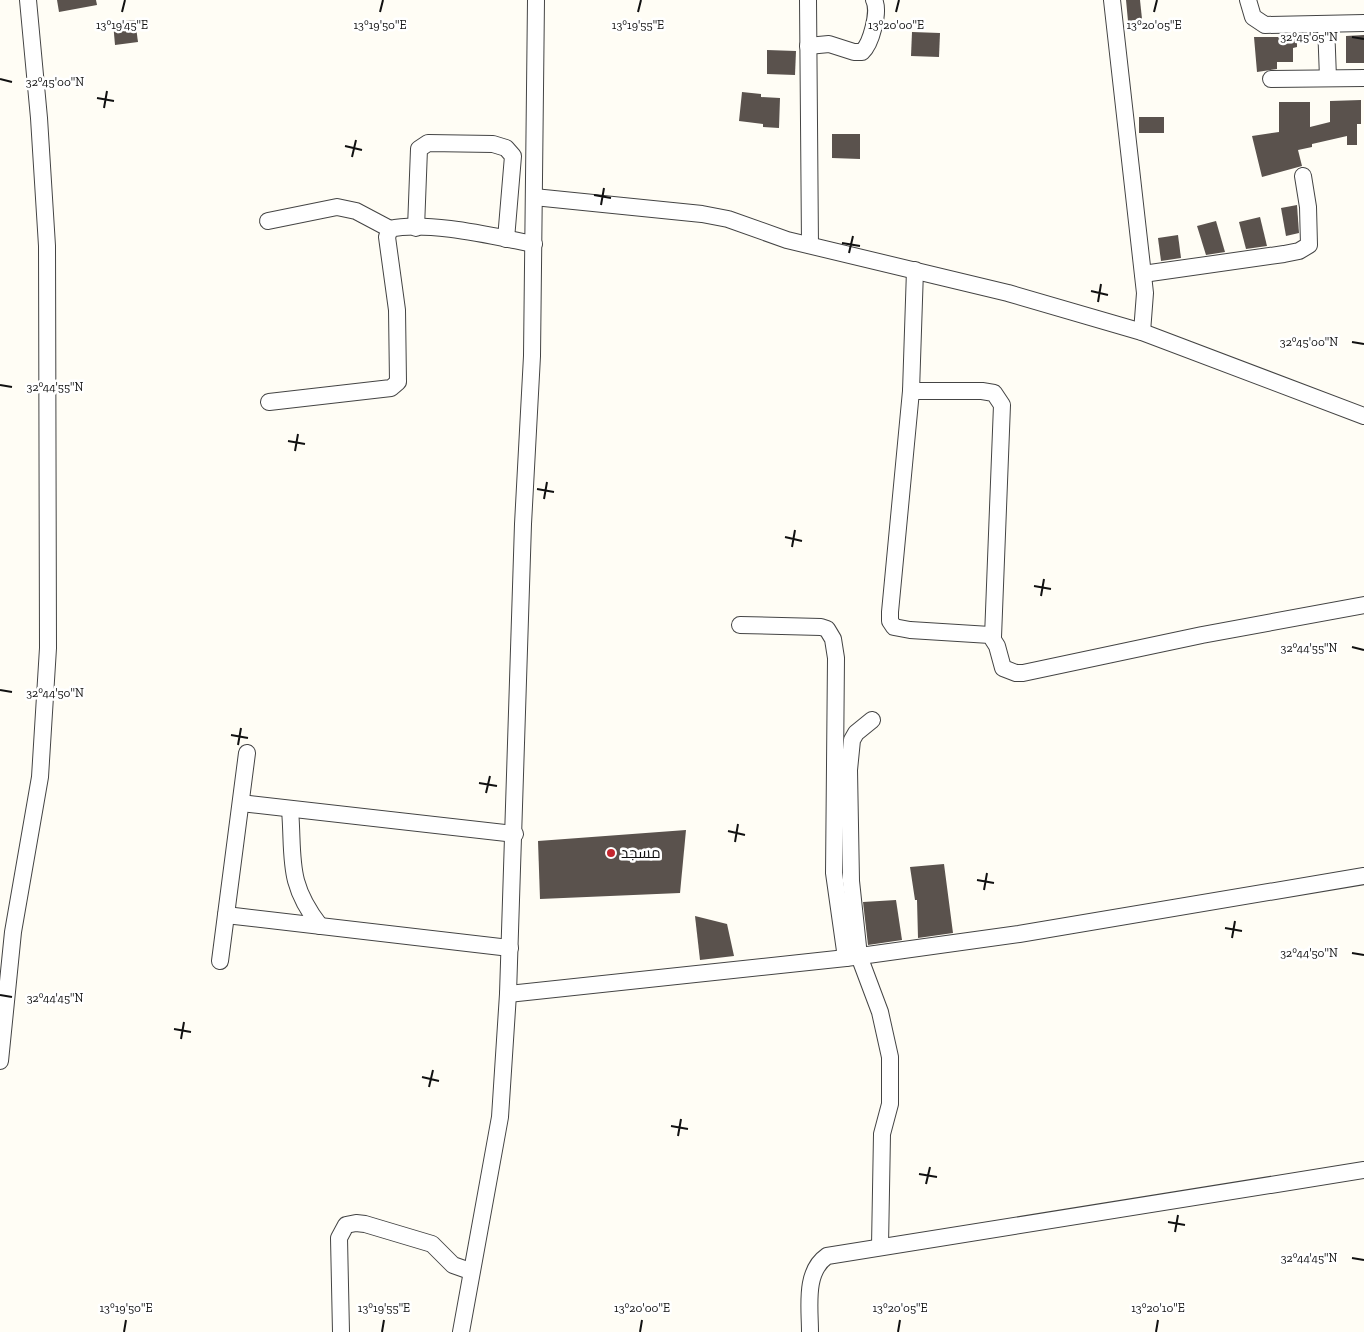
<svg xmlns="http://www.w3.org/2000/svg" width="1364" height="1332" font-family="'Zilla Slab',Cairo,serif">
	<rect width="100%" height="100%" fill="#fffdf5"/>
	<g fill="#5a524d">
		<path d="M 57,0 L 96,0 L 97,5 L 59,12 Z"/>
		<path d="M 1126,0 L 1140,0 L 1142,19 L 1128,21 Z"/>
		<path d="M 135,20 L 138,42 L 115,45 L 113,22 Z"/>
		<path d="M 912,32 L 940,33 L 939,57 L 911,56 Z"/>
		<path d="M 1364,35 L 1364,63 L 1346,63 L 1346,36 Z"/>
		<path d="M 1254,37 L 1297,37 L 1297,47 L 1293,48 L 1293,62 L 1277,62 L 1277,69 L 1257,72 Z"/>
		<path d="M 767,50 L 796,51 L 795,75 L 767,74 Z"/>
		<path d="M 742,92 L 761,94 L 761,97 L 780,98 L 779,128 L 763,127 L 763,124 L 739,121 Z"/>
		<path d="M 1361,100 L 1361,124 L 1357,124 L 1357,145 L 1347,145 L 1347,136 L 1312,144 L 1312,147 L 1298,150 L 1302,166 L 1262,177 L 1252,136 L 1279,132 L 1279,102 L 1310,102 L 1310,127 L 1330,122 L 1330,101 Z"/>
		<rect x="1139" y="117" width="25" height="16"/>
		<path d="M 832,134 L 860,134 L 860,159 L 832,158 Z"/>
		<path d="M 1297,205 L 1299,233 L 1286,236 L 1281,208 Z"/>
		<path d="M 1260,217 L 1267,246 L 1246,249 L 1239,222 Z"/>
		<path d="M 1216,221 L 1225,252 L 1206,255 L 1197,226 Z"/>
		<path d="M 1178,235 L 1181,258 L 1161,261 L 1158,238 Z"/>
		<path d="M 686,830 L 680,893 L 540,899 L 538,841 Z"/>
		<path d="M 944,864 L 953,933 L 918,938 L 917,900 L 915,900 L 910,867 Z"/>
		<path d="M 896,900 L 902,940 L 868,945 L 863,902 Z"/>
		<path d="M 695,916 L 727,924 L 734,956 L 700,960 Z"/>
	</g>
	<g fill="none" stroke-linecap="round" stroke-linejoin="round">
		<defs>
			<g id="minor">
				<path d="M 808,0 L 810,245"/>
				<path d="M 1112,0 L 1145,293 L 1142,332"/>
				<path d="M 1248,0 L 1253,17 L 1265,25 L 1364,23"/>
				<path d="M 1326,24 L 1328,78"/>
				<path d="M 808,46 L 829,44 L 854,52 L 862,52 C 871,44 880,11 874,0"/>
				<path d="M 1271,79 L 1364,78"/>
				<path d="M 534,197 L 702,214 L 728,219 L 787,240 L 1008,293 L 1142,332 L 1364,416"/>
				<path d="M 268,221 L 337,207 L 356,211 L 390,229"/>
				<path d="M 416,228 L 419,149 L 428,143 L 493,144 L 506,148 L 513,156 L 506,239"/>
				<path d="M 915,270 L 911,391 L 890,612 L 890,621 L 894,627 L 910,630 L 990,635 L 997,646 L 1003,668 L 1016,673 L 1023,673 L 1202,635 L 1364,605"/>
				<path d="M 1143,274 L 1284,254 L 1299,251 L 1309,245 L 1308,207 L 1303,176"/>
				<path d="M 911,391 L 982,391 L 994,393 L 1002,405 L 993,637"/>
				<path d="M 269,402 L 391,388 L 398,382 L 397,310 L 387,237 L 390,229 C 426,220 497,237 534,244"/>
				<path d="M 740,625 L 821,627 L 827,629 L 833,639 L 836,658 L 834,873 L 846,958"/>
				<path d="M 872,720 L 856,733 L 852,740 L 849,770 L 851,881 L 859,956 L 880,1012 L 890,1057 L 890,1104 L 882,1134 L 880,1246"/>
				<path d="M 241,803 L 515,834"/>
				<path d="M 290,809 C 294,859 286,882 320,926"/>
				<path d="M 226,915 L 510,948"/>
				<path d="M 220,961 L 247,753"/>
				<path d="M 508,994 L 846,958 L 1019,934 L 1364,876"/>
				<path d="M 0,1061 L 13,932 L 40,777 L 48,648 L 47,246 L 39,118 L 28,0"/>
				<path d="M 341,1332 L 339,1238 L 346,1225 L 356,1223 L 365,1224 L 432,1244 L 453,1265 L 470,1271"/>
				<path d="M 461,1332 L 500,1117 L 508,994 L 523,524 L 532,356 L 536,0"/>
				<path d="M 810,1332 C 810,1307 804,1272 827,1256 L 1364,1170"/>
			</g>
		</defs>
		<use href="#minor" stroke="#444" stroke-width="18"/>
		<use href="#minor" stroke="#fff" stroke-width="16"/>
	</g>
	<path fill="none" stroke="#111" stroke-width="2" d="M 122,12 L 125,0M 380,12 L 383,0M 638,12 L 641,0M 896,12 L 899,0M 1154,12 L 1157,0M 1352,37 L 1364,39M 0,79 L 12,82M 97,98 L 114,101M 104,108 L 107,91M 345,146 L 362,150M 352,157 L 356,140M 594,195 L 611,198M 601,205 L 604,188M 842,243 L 860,246M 849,253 L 853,236M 1091,291 L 1108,295M 1098,302 L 1101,284M 1352,342 L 1364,344M 0,385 L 12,387M 288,441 L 305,444M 295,451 L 298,434M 537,489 L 554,492M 544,499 L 547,482M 785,537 L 802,541M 792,547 L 795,530M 1034,586 L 1051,589M 1041,596 L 1044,579M 1352,647 L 1364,650M 0,690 L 12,692M 231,735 L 248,738M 238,745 L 241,728M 479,783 L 497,786M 486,793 L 490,776M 728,831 L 745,835M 735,842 L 738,824M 977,880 L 994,883M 984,890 L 987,873M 1225,928 L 1242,931M 1232,938 L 1235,921M 1352,953 L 1364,955M 0,995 L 12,997M 174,1029 L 191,1032M 181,1039 L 184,1022M 422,1077 L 439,1081M 429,1087 L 433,1070M 671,1126 L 688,1129M 678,1136 L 681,1119M 919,1174 L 937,1177M 926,1184 L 930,1167M 1168,1222 L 1185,1225M 1175,1232 L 1178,1215M 1352,1258 L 1364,1260M 124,1332 L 126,1320M 382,1332 L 384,1320M 640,1332 L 642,1320M 898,1332 L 900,1320M 1156,1332 L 1158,1320"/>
	<circle fill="#c4262e" stroke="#fff" stroke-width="2" cx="611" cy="853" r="5"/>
	<g text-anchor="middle" stroke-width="5" stroke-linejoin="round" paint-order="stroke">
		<g font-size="15" fill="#111" stroke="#fff" text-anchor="start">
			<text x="621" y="858">مسجد</text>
		</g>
	</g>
	<g font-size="12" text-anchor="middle" fill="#111" stroke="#fff" stroke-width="5" stroke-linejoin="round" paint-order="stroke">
		<text x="122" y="29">13°19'45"E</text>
		<text x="380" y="29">13°19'50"E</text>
		<text x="638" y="29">13°19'55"E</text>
		<text x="896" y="29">13°20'00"E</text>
		<text x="1154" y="29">13°20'05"E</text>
		<text x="1309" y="41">32°45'05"N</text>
		<text x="55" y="86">32°45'00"N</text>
		<text x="1309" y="346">32°45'00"N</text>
		<text x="55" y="391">32°44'55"N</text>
		<text x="1309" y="652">32°44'55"N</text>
		<text x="55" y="697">32°44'50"N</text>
		<text x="1309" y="957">32°44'50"N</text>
		<text x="55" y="1002">32°44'45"N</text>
		<text x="1309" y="1262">32°44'45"N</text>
		<text x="126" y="1312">13°19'50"E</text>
		<text x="384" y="1312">13°19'55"E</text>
		<text x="642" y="1312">13°20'00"E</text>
		<text x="900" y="1312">13°20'05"E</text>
		<text x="1158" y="1312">13°20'10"E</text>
	</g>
</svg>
